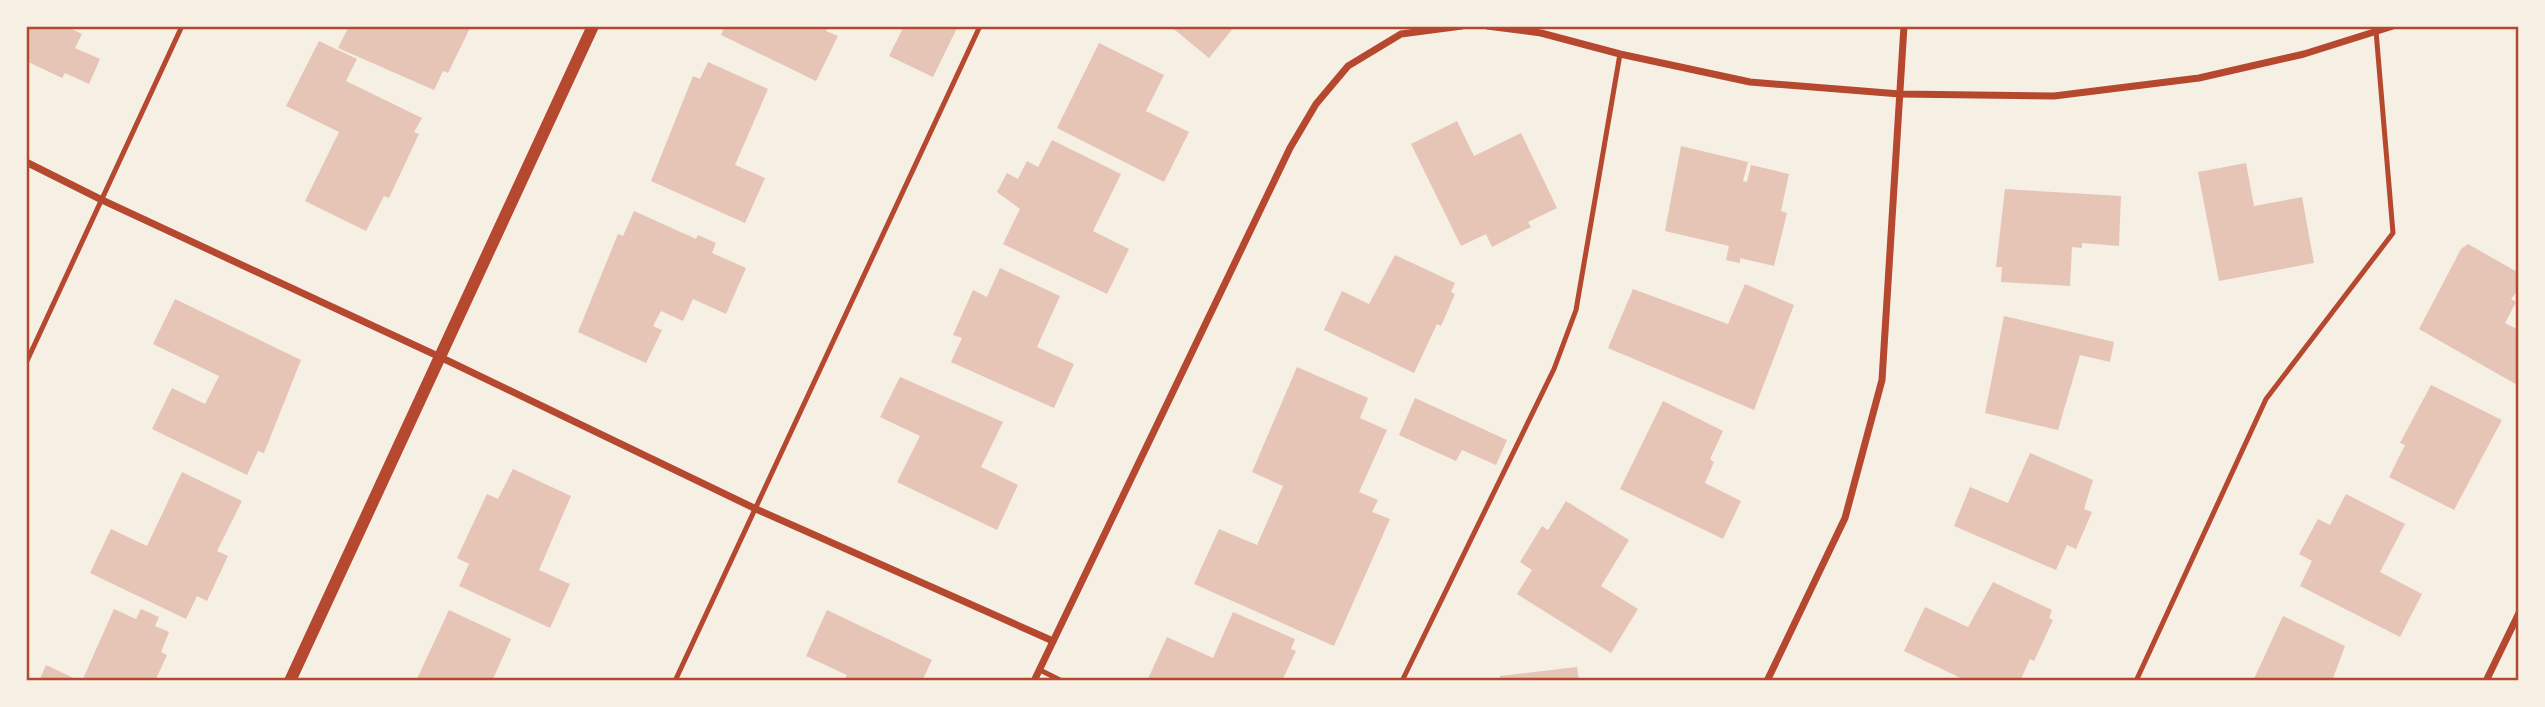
<svg xmlns="http://www.w3.org/2000/svg" width="2545" height="707" font-family="Cabin,sans-serif">
	<rect width="100%" height="100%" fill="#f6efe4"/>
	<g fill="#e6c5b7">
		<path d="M 26,26 L 66,26 L 82,34 L 75,48 L 100,59 L 89,84 L 65,73 L 62,78 L 26,61 Z"/>
		<path d="M 349,26 L 471,26 L 448,73 L 443,71 L 434,90 L 338,48 Z"/>
		<path d="M 725,26 L 828,26 L 826,31 L 838,36 L 816,81 L 721,35 Z"/>
		<path d="M 904,26 L 958,26 L 933,77 L 889,56 Z"/>
		<path d="M 1170,26 L 1235,26 L 1209,58 Z"/>
		<path d="M 319,41 L 357,59 L 346,81 L 422,118 L 414,132 L 419,134 L 389,198 L 384,196 L 366,231 L 305,201 L 339,132 L 286,106 Z"/>
		<path d="M 1099,43 L 1164,75 L 1146,111 L 1189,132 L 1164,182 L 1057,128 Z"/>
		<path d="M 708,62 L 768,89 L 735,165 L 765,178 L 745,223 L 651,181 L 693,76 L 700,79 Z"/>
		<path d="M 1457,121 L 1474,156 L 1521,133 L 1557,208 L 1528,222 L 1531,227 L 1492,247 L 1486,234 L 1461,246 L 1411,144 Z"/>
		<path d="M 1052,140 L 1121,174 L 1093,231 L 1129,249 L 1107,294 L 1003,244 L 1020,209 L 997,192 L 1007,173 L 1018,179 L 1027,161 L 1038,167 Z"/>
		<path d="M 1681,146 L 1748,162 L 1743,181 L 1747,182 L 1751,165 L 1789,174 L 1781,211 L 1787,213 L 1774,266 L 1740,258 L 1740,263 L 1726,260 L 1729,246 L 1665,231 Z"/>
		<path d="M 2246,163 L 2254,206 L 2302,197 L 2314,263 L 2219,281 L 2198,172 Z"/>
		<path d="M 2005,189 L 2121,196 L 2119,246 L 2082,243 L 2082,248 L 2072,247 L 2070,286 L 2001,282 L 2002,267 L 1996,267 Z"/>
		<path d="M 634,211 L 696,239 L 698,235 L 716,243 L 712,253 L 746,268 L 726,314 L 693,299 L 683,321 L 661,311 L 653,326 L 662,330 L 646,363 L 578,332 L 618,234 L 623,236 Z"/>
		<path d="M 2468,244 L 2519,273 L 2519,289 L 2511,299 L 2516,302 L 2505,323 L 2519,330 L 2519,386 L 2419,329 L 2461,249 Z"/>
		<path d="M 1395,255 L 1455,283 L 1451,292 L 1455,294 L 1441,326 L 1437,324 L 1414,373 L 1324,330 L 1342,291 L 1369,304 Z"/>
		<path d="M 1000,268 L 1060,296 L 1037,347 L 1074,364 L 1054,408 L 951,362 L 962,338 L 953,335 L 973,290 L 987,297 Z"/>
		<path d="M 1745,284 L 1794,305 L 1754,410 L 1608,348 L 1633,289 L 1728,324 Z"/>
		<path d="M 175,299 L 301,360 L 264,453 L 258,451 L 247,475 L 152,429 L 172,388 L 205,404 L 219,376 L 153,344 Z"/>
		<path d="M 2004,316 L 2114,342 L 2110,362 L 2080,355 L 2058,430 L 1985,413 Z"/>
		<path d="M 1297,367 L 1368,398 L 1360,418 L 1387,430 L 1359,492 L 1378,500 L 1372,512 L 1390,519 L 1334,646 L 1194,584 L 1219,529 L 1257,545 L 1283,486 L 1252,472 Z"/>
		<path d="M 900,377 L 1003,422 L 981,467 L 1018,485 L 997,530 L 897,482 L 920,436 L 880,417 Z"/>
		<path d="M 2431,385 L 2502,420 L 2454,510 L 2389,477 L 2405,445 L 2400,443 Z"/>
		<path d="M 1415,398 L 1507,440 L 1496,465 L 1462,450 L 1456,461 L 1399,435 Z"/>
		<path d="M 1663,401 L 1723,431 L 1710,459 L 1714,462 L 1705,483 L 1741,501 L 1723,539 L 1620,489 Z"/>
		<path d="M 2030,453 L 2093,480 L 2084,509 L 2092,512 L 2076,549 L 2067,545 L 2056,570 L 1954,526 L 1970,487 L 2008,503 Z"/>
		<path d="M 513,469 L 571,496 L 539,570 L 570,584 L 550,628 L 459,586 L 469,564 L 457,558 L 487,494 L 498,499 Z"/>
		<path d="M 182,472 L 242,501 L 217,551 L 228,556 L 207,601 L 197,596 L 186,619 L 90,573 L 111,529 L 147,546 Z"/>
		<path d="M 2346,494 L 2405,524 L 2380,572 L 2422,594 L 2400,637 L 2300,586 L 2312,561 L 2299,554 L 2318,519 L 2330,525 Z"/>
		<path d="M 1566,501 L 1629,540 L 1601,586 L 1638,609 L 1611,653 L 1517,594 L 1532,570 L 1520,562 L 1542,526 L 1548,530 Z"/>
		<path d="M 1993,582 L 2052,610 L 2049,618 L 2053,620 L 2034,661 L 2030,659 L 2020,681 L 1967,681 L 1904,651 L 1925,607 L 1968,627 Z"/>
		<path d="M 114,609 L 136,619 L 141,609 L 159,617 L 155,626 L 169,632 L 161,652 L 167,655 L 155,681 L 82,681 Z"/>
		<path d="M 449,610 L 511,639 L 492,681 L 416,681 Z"/>
		<path d="M 827,610 L 932,660 L 922,681 L 844,681 L 847,675 L 806,656 Z"/>
		<path d="M 1233,612 L 1295,639 L 1291,649 L 1296,651 L 1282,681 L 1147,681 L 1167,637 L 1213,658 Z"/>
		<path d="M 2283,616 L 2345,646 L 2332,681 L 2253,681 Z"/>
		<path d="M 46,665 L 80,681 L 39,681 Z"/>
		<path d="M 1577,667 L 1579,681 L 1500,681 L 1500,676 Z"/>
	</g>
	<g fill="none" stroke-linecap="round" stroke-linejoin="round">
		<g stroke="#b5482f" stroke-width="5">
			<path d="M 26,363 L 182,26"/>
			<path d="M 1040,670 L 1062,681"/>
			<path d="M 675,681 L 980,26"/>
			<path d="M 1402,681 L 1554,369 L 1576,310 L 1620,54"/>
			<path d="M 2136,681 L 2266,399 L 2393,233 L 2376,31"/>
		</g>
		<g stroke="#b5482f" stroke-width="7">
			<path d="M 1487,26 L 1541,33 L 1620,54 L 1750,82 L 1900,94 L 2054,96 L 2199,78 L 2304,54 L 2393,26"/>
			<path d="M 26,162 L 102,200 L 440,357 L 756,509 L 1053,641"/>
			<path d="M 1034,681 L 1290,148 L 1316,104 L 1348,66 L 1401,34 L 1462,26"/>
			<path d="M 1767,681 L 1845,518 L 1882,380 L 1904,26"/>
			<path d="M 2486,681 L 2519,613"/>
		</g>
		<path stroke="#b5482f" stroke-width="12" d="M 290,681 L 593,26"/>
	</g>
	<rect width="2545" height="707" fill="none" stroke="#f6efe4" stroke-width="56"/>
	<rect x="28" y="28" width="2489" height="651" fill="none" stroke="#b5482f" stroke-width="2.5"/>
</svg>
